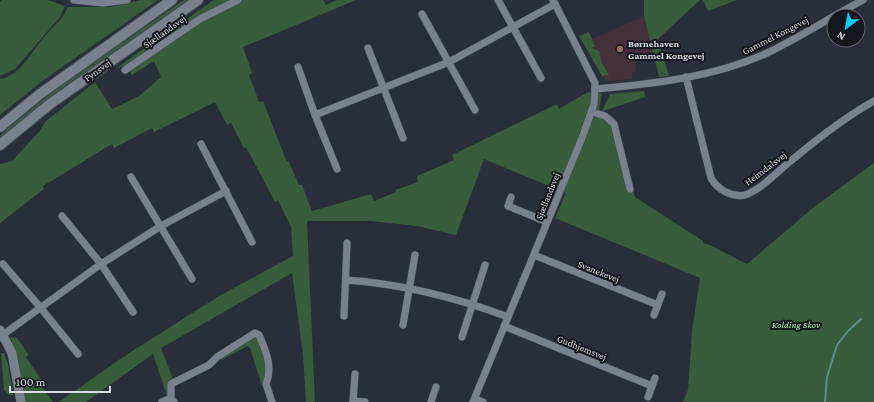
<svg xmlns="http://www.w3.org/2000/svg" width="874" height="402" font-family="'Crimson Pro',serif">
	<rect width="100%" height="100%" fill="#282f3a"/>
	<path fill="#433038" d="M 644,16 L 654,57 L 635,61 L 636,72 L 632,73 L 632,79 L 607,81 L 602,76 L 585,42 Z"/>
	<g fill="#385d3b">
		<path d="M 2,0 L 48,0 L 65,6 L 60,17 L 15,69 L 0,76 L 0,2 Z"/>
		<path d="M 141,0 L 158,0 L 45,79 L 0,115 L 0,79 C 21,76 32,50 45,36 C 54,26 62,20 68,7 L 110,7 Z"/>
		<path d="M 184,0 L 190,0 L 58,92 L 0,139 L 0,136 L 7,129 L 65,82 Z"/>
		<path d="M 214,0 L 232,0 L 128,64 L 116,69 L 126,61 Z"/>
		<path d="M 243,0 L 323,0 L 326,5 L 337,0 L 356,0 L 243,47 L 252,73 L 249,75 L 259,102 L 263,101 L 286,160 L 289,162 L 299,185 L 302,185 L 312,211 L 371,194 L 374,201 L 396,192 L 395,190 L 418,182 L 417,176 L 454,160 L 452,155 L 557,104 L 559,109 L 588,92 L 602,94 L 599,109 L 602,111 L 610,94 L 644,91 L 645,97 L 603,111 L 613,117 L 617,122 L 635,197 L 703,241 L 703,243 L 710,245 L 747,264 L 814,207 L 874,163 L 874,402 L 683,402 L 688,390 L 692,331 L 700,278 L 555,218 L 566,193 L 484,159 L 456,235 L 417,226 L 370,221 L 307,221 L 315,402 L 306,402 L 303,355 L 292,273 L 161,348 L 173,379 L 168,383 L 167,396 L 153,354 L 86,402 L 59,402 L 123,357 L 219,296 L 293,256 L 291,227 L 278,200 L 275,202 L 246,147 L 244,148 L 231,123 L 227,125 L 215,102 L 154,132 L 152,128 L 114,148 L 112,144 L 43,186 L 44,189 L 0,223 L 0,164 L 12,161 L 39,132 L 46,121 L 95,82 L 112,109 L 139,96 L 161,77 L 154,61 L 132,75 L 129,70 L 213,14 Z"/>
		<path d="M 644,0 L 700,0 L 658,39 L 669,76 L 659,77 L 644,16 Z"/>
		<path d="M 703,0 L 737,0 L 708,11 Z"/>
		<path d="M 589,32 L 595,46 L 592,48 L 599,51 L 602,63 L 609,75 L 602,76 L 579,36 Z"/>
		<path d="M 10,337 L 17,338 L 29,355 L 26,357 L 42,381 L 40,384 L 53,402 L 24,402 L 15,349 Z"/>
		<path d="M 255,337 C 265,352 268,368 262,386 L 250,348 L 247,346 L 222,360 L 220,357 Z"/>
		<path d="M 1,353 L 4,353 L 8,364 L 13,395 L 9,395 L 4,390 Z"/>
	</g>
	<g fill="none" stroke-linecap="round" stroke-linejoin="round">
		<path stroke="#598e93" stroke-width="2" d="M 825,402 L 827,377 L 837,345 L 848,331 L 861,319"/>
		<defs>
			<g id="minor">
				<path d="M 74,0 L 103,3 L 127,0"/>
				<path d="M 498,0 L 541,78"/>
				<path d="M 422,14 L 475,110"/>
				<path d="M 368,48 L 403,138"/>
				<path d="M 298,67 L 315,115 L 449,62 L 555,4"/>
				<path d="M 125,70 L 200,19 L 238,0"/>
				<path d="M 686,77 L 711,178 C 717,189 732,198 745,195 C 760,190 775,174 787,164 C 815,141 842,119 874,101"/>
				<path d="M 596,89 C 652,84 715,77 767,53 C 800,37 831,17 863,0"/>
				<path d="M 592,112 L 605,116 L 614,124 L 630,189"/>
				<path d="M 315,115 L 337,169"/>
				<path d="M 201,144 L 252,242"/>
				<path d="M 131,177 L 192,279"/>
				<path d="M 511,197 L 508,206 L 547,222"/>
				<path d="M 62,216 L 101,264 L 133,312"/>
				<path d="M 534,255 L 658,305"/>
				<path d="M 3,264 L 40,307 L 78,354"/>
				<path d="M 346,280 C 402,284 455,297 508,317"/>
				<path d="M 654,315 L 662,294"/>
				<path d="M 344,316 L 347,243"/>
				<path d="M 403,325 L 415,255"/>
				<path d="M 504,326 L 652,386 L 648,397"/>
				<path d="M 4,334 L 101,264 L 161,226 L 226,191"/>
				<path d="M 462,337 L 485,265"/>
				<path d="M 652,386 L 655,378"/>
				<path d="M 475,399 L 483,402"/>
				<path d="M 353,401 L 365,402"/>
				<path d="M 162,402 L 171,398"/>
				<path d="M 174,402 L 171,398 L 171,384 L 209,365 L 217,357 L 255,333 L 259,335 C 266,351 273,367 266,384 L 272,402"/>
				<path d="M 353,402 L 355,374"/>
				<path d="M 431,402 L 436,387"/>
				<path d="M 473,402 L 582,138 L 594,104 L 595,83 L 553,0"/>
			</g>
			<path id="tertiary" d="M 0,330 L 12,353 L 21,402"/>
			<g id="secondary">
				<path d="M 0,127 L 40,94 L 172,0"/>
				<path d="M 0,145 L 50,104 L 198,0"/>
			</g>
		</defs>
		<use href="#minor" stroke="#454a54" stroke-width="8"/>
		<use href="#tertiary" stroke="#454a54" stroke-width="10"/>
		<use href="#secondary" stroke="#454a54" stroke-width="12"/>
		<use href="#minor" stroke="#78818d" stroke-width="7"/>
		<use href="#tertiary" stroke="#78818d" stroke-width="9"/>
		<use href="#secondary" stroke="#78818d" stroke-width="10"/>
	</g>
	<circle fill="#8d6e63" stroke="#14171c" stroke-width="1.5" cx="620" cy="49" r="4"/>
	<g text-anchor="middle" stroke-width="4" stroke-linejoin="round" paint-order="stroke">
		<g font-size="10" fill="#d9dde4" stroke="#14171c">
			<text transform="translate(164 31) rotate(-35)" y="4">Sjællandsvej</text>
			<text transform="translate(775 35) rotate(-27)" y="4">Gammel Kongevej</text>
			<text transform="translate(97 70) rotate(-36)" y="4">Fynsvej</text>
			<text transform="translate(765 168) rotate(-37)" y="4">Heimdalsvej</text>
			<text transform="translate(547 196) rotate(-68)" y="4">Sjællandsvej</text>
			<text transform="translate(599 271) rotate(22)" y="4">Svanekevej</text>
			<text transform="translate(582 347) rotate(22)" y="4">Gudhjemsvej</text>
		</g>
		<g font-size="10" font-weight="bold" fill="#d9dde4" stroke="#14171c" text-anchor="start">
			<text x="628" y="47">Børnehaven<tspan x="628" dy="12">Gammel Kongevej</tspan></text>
		</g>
		<g font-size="10" font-style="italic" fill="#acf4af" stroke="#14171c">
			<text x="796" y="328">Kolding Skov</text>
		</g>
	</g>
	<g transform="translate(846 28) rotate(212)"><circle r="19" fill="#14171c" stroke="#63666c"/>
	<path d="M0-3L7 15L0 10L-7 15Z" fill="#09cbfa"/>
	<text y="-6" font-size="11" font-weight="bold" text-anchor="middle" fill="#d9dde4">N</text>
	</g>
	<path d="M10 386v6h100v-6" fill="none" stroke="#d9dde4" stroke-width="2"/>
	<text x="16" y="386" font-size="12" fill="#d9dde4" stroke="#14171c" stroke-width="3" paint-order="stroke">100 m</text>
</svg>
